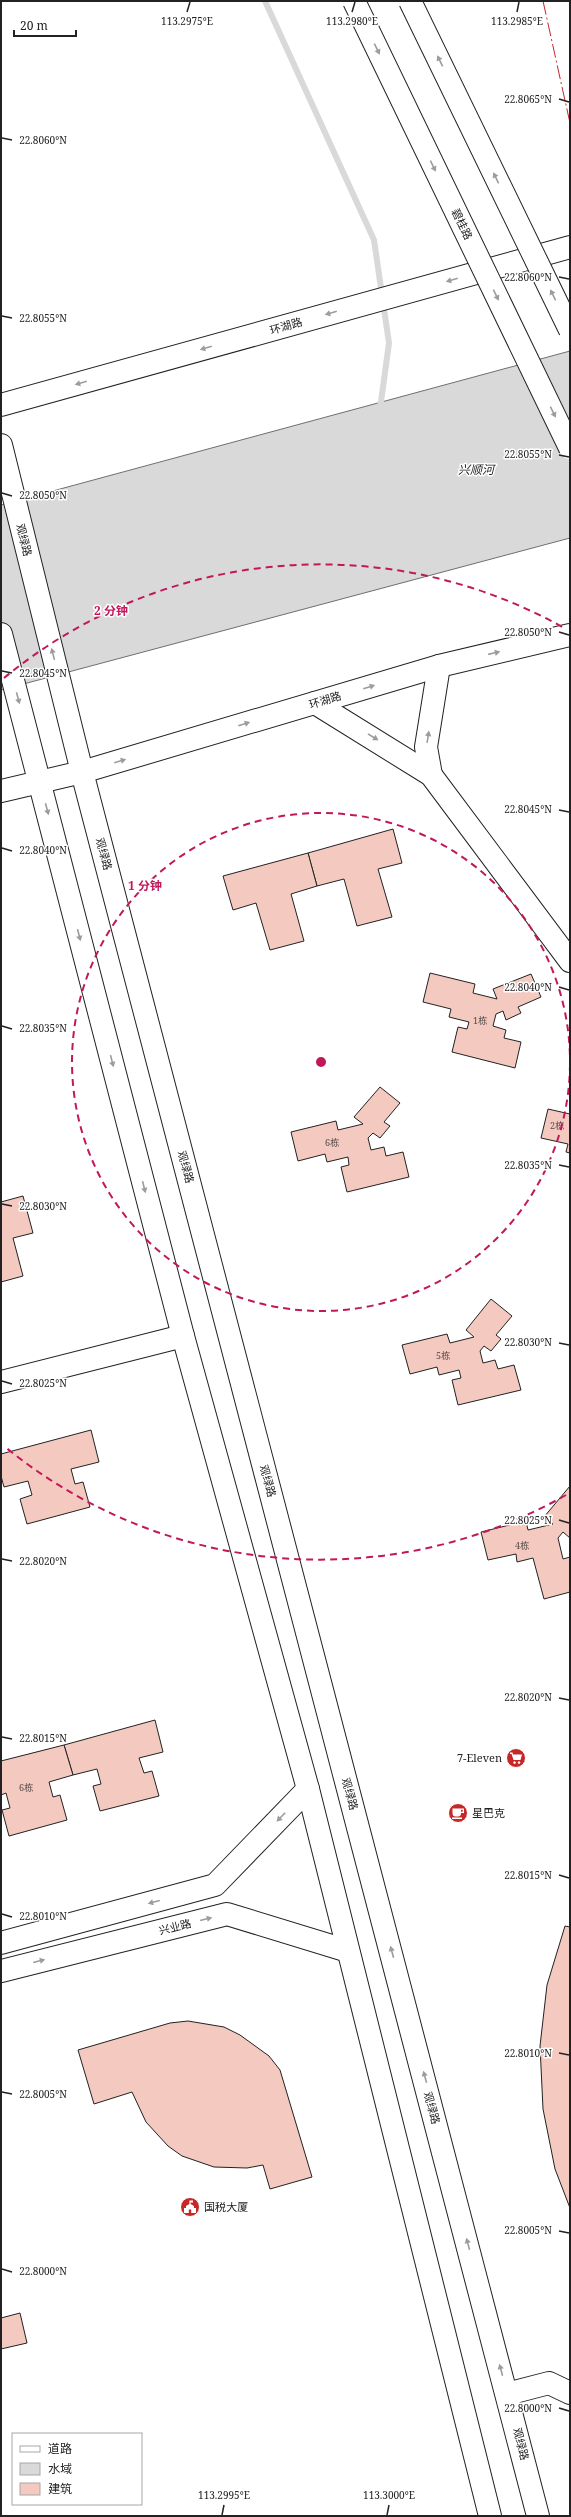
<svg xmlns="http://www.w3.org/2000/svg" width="571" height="2517" font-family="'Noto Serif','Noto Sans SC',serif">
	<rect width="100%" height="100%" fill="#fff"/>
	<path fill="#d9d9d9" stroke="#6f6f6f" d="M 570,351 L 570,538 L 1,690 L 1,505 Z"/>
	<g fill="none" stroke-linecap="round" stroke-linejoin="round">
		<path stroke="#d9d9d9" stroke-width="6" d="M 265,1 L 374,240 L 389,343 L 380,409"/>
	</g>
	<g fill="#f3c9c0" stroke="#222">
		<path d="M 393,829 L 402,863 L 378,869 L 392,917 L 357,926 L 344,879 L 317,886 L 308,853 Z"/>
		<path d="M 308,853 L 317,886 L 291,894 L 304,941 L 270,950 L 256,903 L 233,910 L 223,876 Z"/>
		<path d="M 430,973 L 475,984 L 473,993 L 497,999 L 493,989 L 531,974 L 541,997 L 518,1007 L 521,1013 L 506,1020 L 503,1011 L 496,1014 L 493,1026 L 506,1030 L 504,1038 L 521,1042 L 515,1068 L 452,1052 L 458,1027 L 467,1029 L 469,1022 L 449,1017 L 451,1009 L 423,1002 Z"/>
		<path d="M 380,1087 L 400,1103 L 384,1122 L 390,1126 L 380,1138 L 373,1133 L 368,1138 L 371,1150 L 384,1147 L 386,1156 L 403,1152 L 409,1177 L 347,1192 L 341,1167 L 349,1165 L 348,1157 L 327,1162 L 325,1154 L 298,1161 L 291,1132 L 336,1121 L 338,1130 L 363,1124 L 354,1117 Z"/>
		<path d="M 548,1109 L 570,1114 L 570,1153 L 566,1152 L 568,1144 L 541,1138 Z"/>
		<path d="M 23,1196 L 33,1233 L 13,1238 L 23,1276 L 1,1282 L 1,1202 Z"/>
		<path d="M 491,1299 L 512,1316 L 496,1335 L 501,1339 L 491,1351 L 484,1346 L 480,1351 L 483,1363 L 495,1360 L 498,1369 L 514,1365 L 521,1390 L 458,1405 L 452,1380 L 461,1378 L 459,1370 L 439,1375 L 437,1367 L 410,1374 L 402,1345 L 447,1334 L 450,1343 L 474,1337 L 466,1330 Z"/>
		<path d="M 91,1430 L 99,1462 L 71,1469 L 75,1484 L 83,1482 L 90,1507 L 27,1524 L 20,1499 L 32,1495 L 28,1481 L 4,1487 L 1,1476 L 1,1454 Z"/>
		<path d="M 570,1486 L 570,1538 L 563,1532 L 558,1538 L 563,1559 L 570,1557 L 570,1592 L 544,1599 L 533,1558 L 517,1562 L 516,1554 L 488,1560 L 481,1532 L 526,1521 L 528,1530 L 553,1524 L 544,1517 Z"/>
		<path d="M 155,1720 L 163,1752 L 139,1758 L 144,1773 L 152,1771 L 159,1796 L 100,1811 L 93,1786 L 101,1784 L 97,1769 L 73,1775 L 64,1745 Z"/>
		<path d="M 64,1745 L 73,1775 L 49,1782 L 53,1797 L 60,1795 L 67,1820 L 9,1836 L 2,1810 L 10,1808 L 6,1793 L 1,1795 L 1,1761 Z"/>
		<path d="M 565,1926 L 570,1927 L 570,2208 L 555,2169 L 543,2109 L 540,2046 L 547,1985 Z"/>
		<path d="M 188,2021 L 224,2027 L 240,2035 L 269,2056 L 280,2070 L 312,2177 L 270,2189 L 263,2165 L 247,2168 L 214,2167 L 182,2156 L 168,2146 L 146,2122 L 132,2092 L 94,2104 L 78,2050 L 170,2023 Z"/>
		<path d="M 20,2313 L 27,2343 L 1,2349 L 1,2318 Z"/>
	</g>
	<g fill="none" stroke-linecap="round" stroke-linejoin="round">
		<defs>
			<g id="minor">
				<path d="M 1,405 L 570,247"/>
				<path d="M 315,703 L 431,775 L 570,961"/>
				<path d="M 82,772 L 439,666 L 570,635"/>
				<path d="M 431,775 L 426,747 L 439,666"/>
				<path d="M 1,1382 L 183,1336"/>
				<path d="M 1,1943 L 215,1885 L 308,1789"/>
				<path d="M 1,1971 L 227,1914 L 348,1951"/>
				<path d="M 507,2394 L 549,2383 L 570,2393"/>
			</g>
			<g id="major">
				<path d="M 1,445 L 82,772 L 538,2516"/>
				<path d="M 1,634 L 183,1336 L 308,1789 L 490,2516"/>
				<path d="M 1,791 L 82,772"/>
			</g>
		</defs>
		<use href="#minor" stroke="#222" stroke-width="24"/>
		<use href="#major" stroke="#222" stroke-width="24"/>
		<use href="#minor" stroke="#fff" stroke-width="22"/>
		<use href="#major" stroke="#fff" stroke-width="22"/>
		<defs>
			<g id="highway-bridge">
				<path d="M 354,1 L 570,448"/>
				<path d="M 410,1 L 570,330"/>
			</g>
		</defs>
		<use href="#highway-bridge" stroke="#222" stroke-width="24" stroke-linecap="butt"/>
		<use href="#highway-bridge" stroke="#fff" stroke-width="22"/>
		<path stroke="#c62828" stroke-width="1" stroke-dasharray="14 3 2 3" stroke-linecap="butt" d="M 543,1 L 570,123"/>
	</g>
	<defs><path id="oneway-solid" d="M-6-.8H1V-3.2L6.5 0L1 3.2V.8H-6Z"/></defs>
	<g fill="#9c9c9c">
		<use href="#oneway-solid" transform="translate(377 49) rotate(64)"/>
		<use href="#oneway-solid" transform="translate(440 61) rotate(-116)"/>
		<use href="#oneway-solid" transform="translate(433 166) rotate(64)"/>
		<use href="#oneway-solid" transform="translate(496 178) rotate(-116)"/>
		<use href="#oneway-solid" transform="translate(452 280) rotate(164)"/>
		<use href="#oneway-solid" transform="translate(496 295) rotate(64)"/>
		<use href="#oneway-solid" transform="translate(553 295) rotate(-116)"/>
		<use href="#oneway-solid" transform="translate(331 313) rotate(164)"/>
		<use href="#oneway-solid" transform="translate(206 348) rotate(164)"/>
		<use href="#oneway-solid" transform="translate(81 383) rotate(164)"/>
		<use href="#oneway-solid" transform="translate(553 412) rotate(64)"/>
		<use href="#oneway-solid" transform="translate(494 653) rotate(-13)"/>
		<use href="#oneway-solid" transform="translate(53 654) rotate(-104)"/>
		<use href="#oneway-solid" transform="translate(369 687) rotate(-17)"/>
		<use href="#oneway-solid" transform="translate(18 698) rotate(75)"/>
		<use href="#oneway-solid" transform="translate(244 724) rotate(-17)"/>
		<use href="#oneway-solid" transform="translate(373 737) rotate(31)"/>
		<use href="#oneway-solid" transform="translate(428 737) rotate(-81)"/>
		<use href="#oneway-solid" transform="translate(120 761) rotate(-16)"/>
		<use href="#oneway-solid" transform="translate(47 809) rotate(75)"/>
		<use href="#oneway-solid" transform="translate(79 935) rotate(76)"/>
		<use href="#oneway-solid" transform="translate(112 1061) rotate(76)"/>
		<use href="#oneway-solid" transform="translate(144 1187) rotate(76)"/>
		<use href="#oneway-solid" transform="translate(281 1817) rotate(134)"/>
		<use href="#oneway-solid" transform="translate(154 1902) rotate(165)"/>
		<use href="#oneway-solid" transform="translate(206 1919) rotate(-14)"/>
		<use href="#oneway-solid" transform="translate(392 1952) rotate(-105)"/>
		<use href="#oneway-solid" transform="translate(39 1961) rotate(-14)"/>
		<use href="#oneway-solid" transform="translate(425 2077) rotate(-105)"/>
		<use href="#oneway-solid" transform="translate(468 2244) rotate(-105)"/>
		<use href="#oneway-solid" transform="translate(501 2370) rotate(-105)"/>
	</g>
	<path fill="none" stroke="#222" stroke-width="1.5" d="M 187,12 L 190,2M 352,12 L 355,2M 517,12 L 519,2M 559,99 L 569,102M 2,138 L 12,140M 559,277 L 569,279M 2,316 L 12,318M 559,455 L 569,457M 2,493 L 12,496M 559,632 L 569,635M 2,671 L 12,673M 559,810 L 569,812M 2,848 L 12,851M 559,987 L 569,990M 2,1026 L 12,1029M 559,1165 L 569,1167M 2,1204 L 12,1206M 559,1343 L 569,1345M 2,1381 L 12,1384M 559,1520 L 569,1523M 2,1559 L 12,1561M 559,1698 L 569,1700M 2,1737 L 12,1739M 559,1875 L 569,1878M 2,1914 L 12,1917M 559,2053 L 569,2055M 2,2092 L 12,2094M 559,2231 L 569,2233M 2,2269 L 12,2272M 559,2408 L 569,2411M 222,2515 L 224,2505M 387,2515 L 389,2505"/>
	<g fill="none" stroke="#c2185b" stroke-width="2" stroke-dasharray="7 5">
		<path d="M570 1064A249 249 0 1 1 570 1060"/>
		<path d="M566 1495A498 498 0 0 1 4 1446M4 678A498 498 0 0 1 566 629"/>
	</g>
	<defs>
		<symbol id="supermarket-disc" viewBox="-11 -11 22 22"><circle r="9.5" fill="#c62828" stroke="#fff"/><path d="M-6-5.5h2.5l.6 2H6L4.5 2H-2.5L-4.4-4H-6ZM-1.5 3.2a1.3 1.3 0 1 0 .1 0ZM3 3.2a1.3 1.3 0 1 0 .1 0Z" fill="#fff"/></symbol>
		<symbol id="cafe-disc" viewBox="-11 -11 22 22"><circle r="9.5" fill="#c62828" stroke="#fff"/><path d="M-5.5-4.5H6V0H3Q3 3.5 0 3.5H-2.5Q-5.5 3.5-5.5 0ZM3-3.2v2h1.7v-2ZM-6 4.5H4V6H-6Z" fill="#fff"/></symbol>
		<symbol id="civic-disc" viewBox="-11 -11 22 22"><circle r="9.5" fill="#c62828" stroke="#fff"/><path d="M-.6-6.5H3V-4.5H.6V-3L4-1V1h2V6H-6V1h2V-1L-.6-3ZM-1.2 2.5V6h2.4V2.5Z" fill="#fff"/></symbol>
	</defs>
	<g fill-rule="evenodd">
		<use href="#supermarket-disc" x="505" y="1747" width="22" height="22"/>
		<use href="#cafe-disc" x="447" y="1802" width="22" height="22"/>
		<use href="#civic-disc" x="179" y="2196" width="22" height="22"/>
	</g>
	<g text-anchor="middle" stroke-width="3" stroke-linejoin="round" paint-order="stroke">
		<g font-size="9" fill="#564c4a">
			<text x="480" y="1024">1栋</text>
			<text x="557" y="1129">2栋</text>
			<text x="332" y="1146">6栋</text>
			<text x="443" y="1359">5栋</text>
			<text x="522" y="1549">4栋</text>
			<text x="26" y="1791">6栋</text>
		</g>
		<g font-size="11" fill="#222" stroke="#fff">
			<text transform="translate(462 224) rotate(64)" y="4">碧桂路</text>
			<text transform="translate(286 326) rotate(-16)" y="4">环湖路</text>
			<text transform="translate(24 540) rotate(76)" y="4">观绿路</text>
			<text transform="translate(325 700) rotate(-17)" y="4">环湖路</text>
			<text transform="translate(104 854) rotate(75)" y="4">观绿路</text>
			<text transform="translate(186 1167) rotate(75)" y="4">观绿路</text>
			<text transform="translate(268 1481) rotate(75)" y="4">观绿路</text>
			<text transform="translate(350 1794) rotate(75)" y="4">观绿路</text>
			<text transform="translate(175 1927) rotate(-14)" y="4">兴业路</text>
			<text transform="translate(432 2108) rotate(75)" y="4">观绿路</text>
			<text transform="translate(521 2444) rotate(76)" y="4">观绿路</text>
		</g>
		<g font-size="11" fill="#222" stroke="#fff" text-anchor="start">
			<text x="502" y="1762" text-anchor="end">7-Eleven</text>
			<text x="472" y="1817">星巴克</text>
			<text x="204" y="2211">国税大厦</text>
		</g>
		<g font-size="12" font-style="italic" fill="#222" stroke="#fff">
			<text x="476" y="474">兴顺河</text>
		</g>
	</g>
	<g font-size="10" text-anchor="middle" fill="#222" stroke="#fff" stroke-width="3" stroke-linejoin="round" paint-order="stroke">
		<text x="187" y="25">113.2975°E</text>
		<text x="352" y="25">113.2980°E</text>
		<text x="517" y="25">113.2985°E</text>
		<text x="528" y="103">22.8065°N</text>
		<text x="43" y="144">22.8060°N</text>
		<text x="528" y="281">22.8060°N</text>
		<text x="43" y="322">22.8055°N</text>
		<text x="528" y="458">22.8055°N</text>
		<text x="43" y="499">22.8050°N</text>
		<text x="528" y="636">22.8050°N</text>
		<text x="43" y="677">22.8045°N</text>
		<text x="528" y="813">22.8045°N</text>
		<text x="43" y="854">22.8040°N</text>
		<text x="528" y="991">22.8040°N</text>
		<text x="43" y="1032">22.8035°N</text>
		<text x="528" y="1169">22.8035°N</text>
		<text x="43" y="1210">22.8030°N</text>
		<text x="528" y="1346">22.8030°N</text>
		<text x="43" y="1387">22.8025°N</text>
		<text x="528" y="1524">22.8025°N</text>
		<text x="43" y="1565">22.8020°N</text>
		<text x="528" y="1701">22.8020°N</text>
		<text x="43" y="1742">22.8015°N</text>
		<text x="528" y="1879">22.8015°N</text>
		<text x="43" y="1920">22.8010°N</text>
		<text x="528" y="2057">22.8010°N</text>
		<text x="43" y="2098">22.8005°N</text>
		<text x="528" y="2234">22.8005°N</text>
		<text x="43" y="2275">22.8000°N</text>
		<text x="528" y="2412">22.8000°N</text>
		<text x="224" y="2499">113.2995°E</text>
		<text x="389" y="2499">113.3000°E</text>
	</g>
	<circle cx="321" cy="1062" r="6" fill="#c2185b" stroke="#fff" stroke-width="2"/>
	<g font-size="12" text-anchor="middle" font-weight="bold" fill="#c2185b" stroke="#fff" stroke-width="3" stroke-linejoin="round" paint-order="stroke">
		<text x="111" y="615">2 分钟</text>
		<text x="145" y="890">1 分钟</text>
	</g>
	<rect width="571" height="2517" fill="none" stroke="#222222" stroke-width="4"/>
	<rect x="12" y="2433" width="130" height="72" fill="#ffffff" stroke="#a7a7a7"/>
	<rect x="20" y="2446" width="20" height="6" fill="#ffffff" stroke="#a7a7a7"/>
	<text x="48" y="2453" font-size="12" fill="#222222">道路</text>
	<rect x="20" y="2463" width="20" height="12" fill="#d9d9d9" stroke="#a7a7a7"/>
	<text x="48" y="2473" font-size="12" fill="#222222">水域</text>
	<rect x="20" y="2483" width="20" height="12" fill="#f3c9c0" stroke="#a7a7a7"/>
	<text x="48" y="2493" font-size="12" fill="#222222">建筑</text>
	<path d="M14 30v6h62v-6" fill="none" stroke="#222222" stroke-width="2"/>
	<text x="20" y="30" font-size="12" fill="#222222" stroke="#ffffff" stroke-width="3" paint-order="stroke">20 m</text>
</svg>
